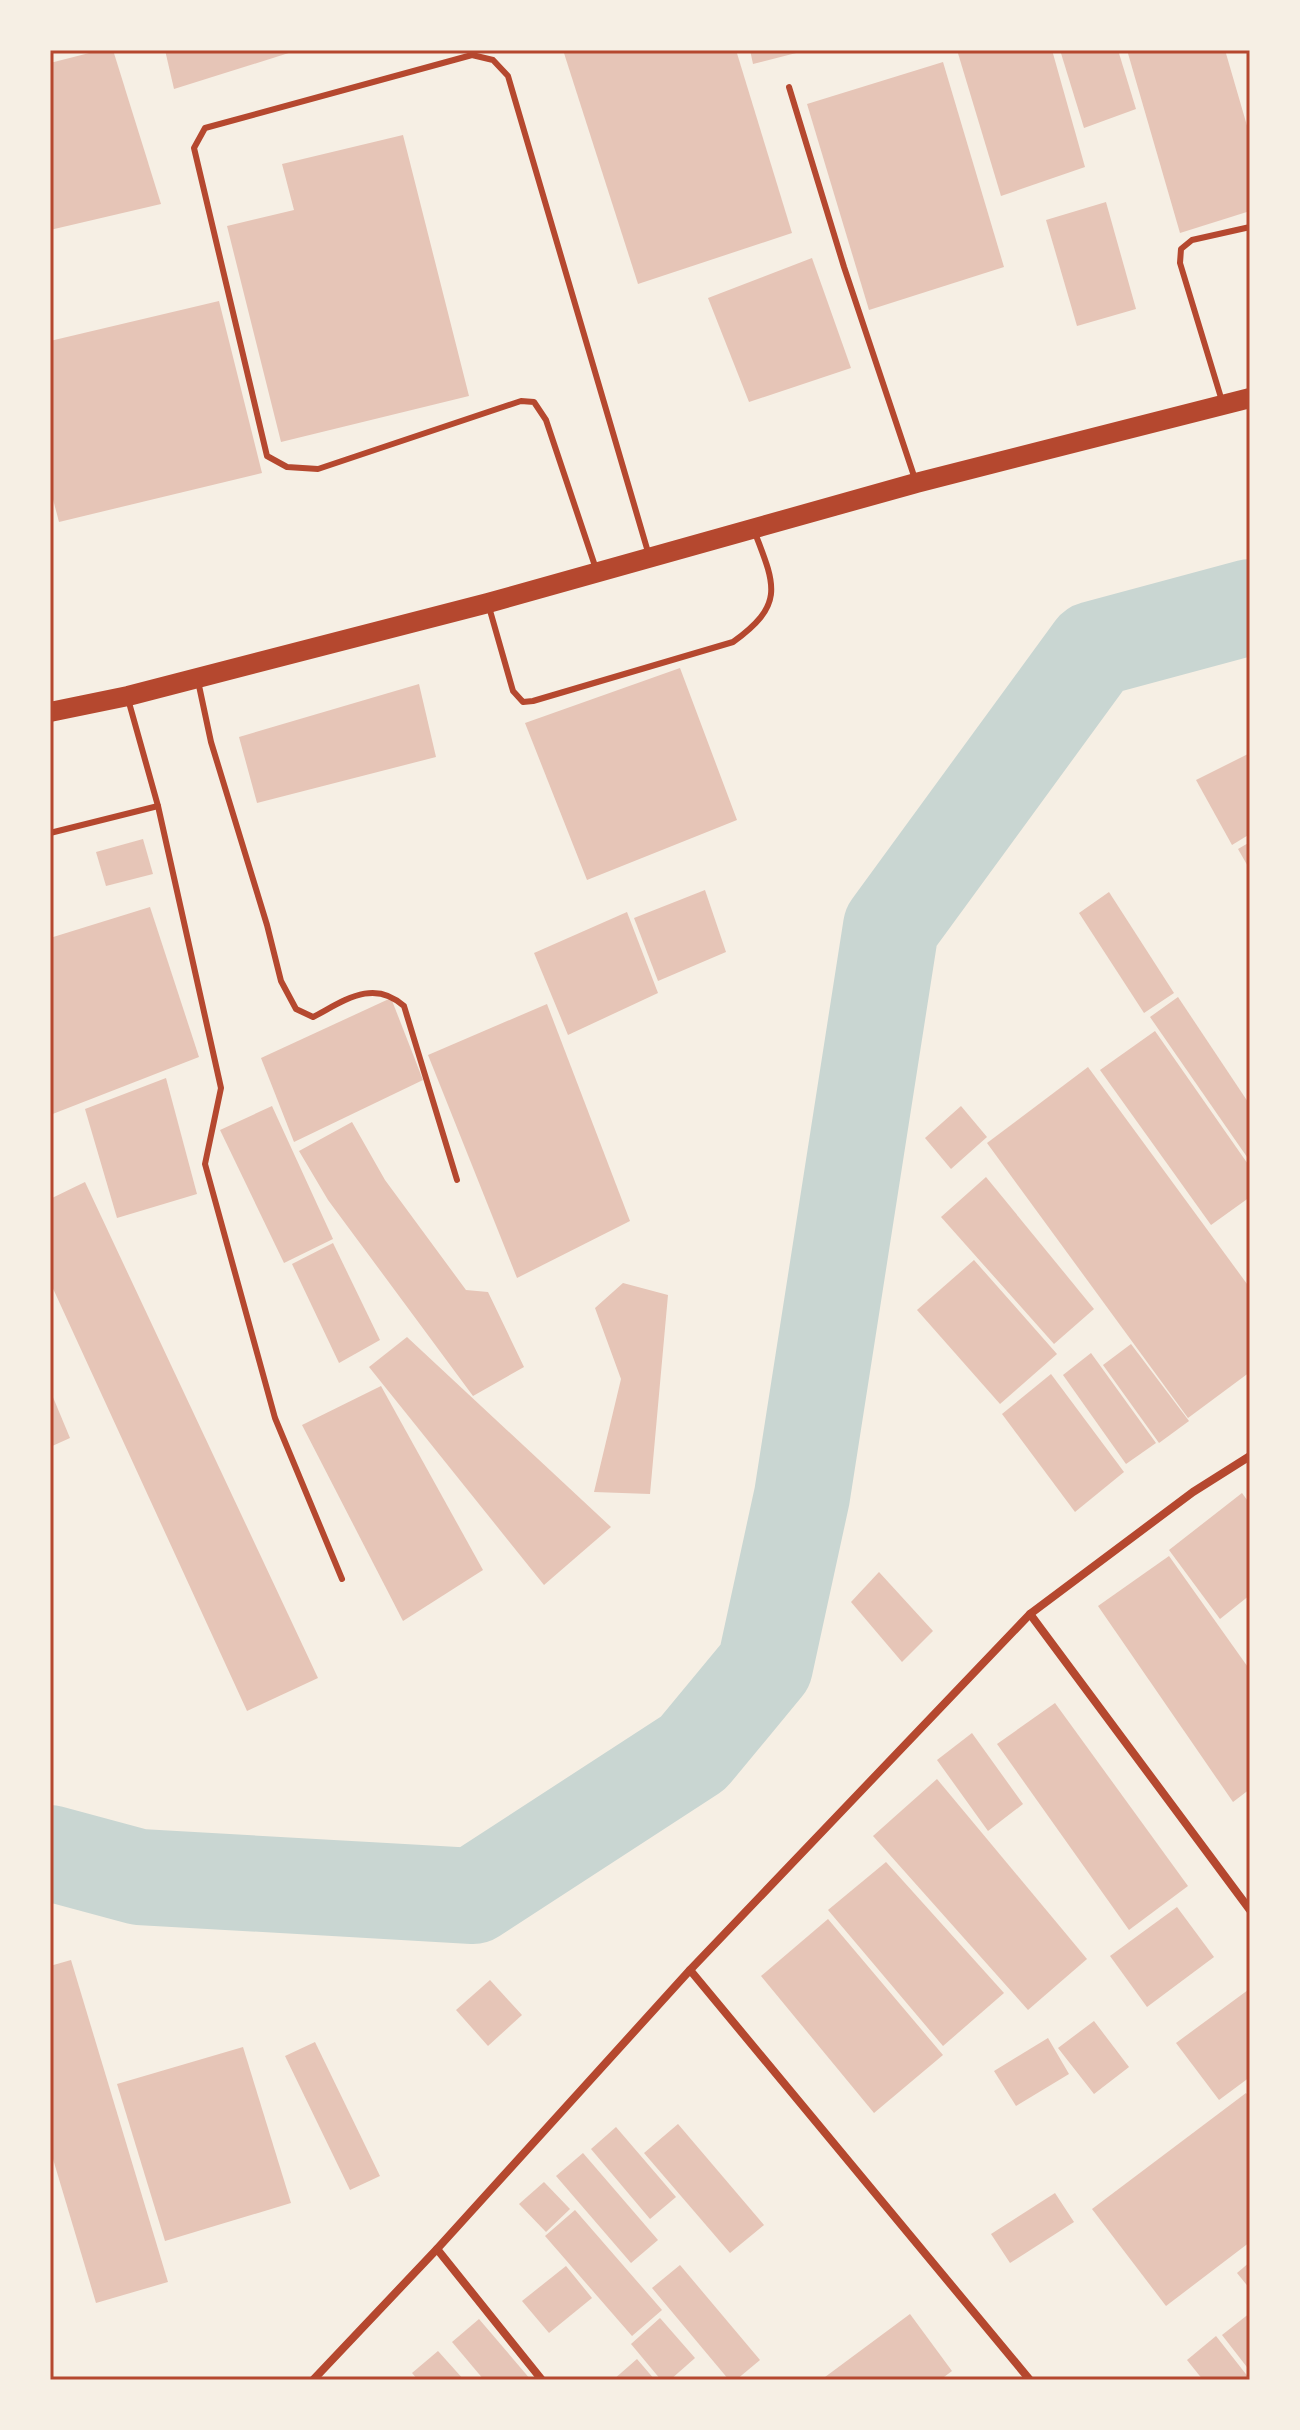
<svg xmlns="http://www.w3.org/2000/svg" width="1300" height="2430" font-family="'Nunito Sans',sans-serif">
	<rect width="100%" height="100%" fill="#f6efe4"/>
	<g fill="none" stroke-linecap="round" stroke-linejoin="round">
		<path stroke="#c9d6d2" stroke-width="96" d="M 50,1853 L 139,1877 L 473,1896 L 693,1753 L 765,1666 L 802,1496 L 891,927 L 1094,649 L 1250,607"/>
	</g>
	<g fill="#e6c5b7">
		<path d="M 101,50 L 113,50 L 161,204 L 50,230 L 50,63 Z"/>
		<path d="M 165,50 L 295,50 L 295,51 L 174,89 Z"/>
		<path d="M 563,50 L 736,50 L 792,233 L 638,284 Z"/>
		<path d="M 750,50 L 804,50 L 804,51 L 753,64 Z"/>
		<path d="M 957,50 L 1052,50 L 1085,167 L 1001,196 Z"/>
		<path d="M 1060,50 L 1118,50 L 1136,109 L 1084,128 Z"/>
		<path d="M 1127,50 L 1225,50 L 1250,136 L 1250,211 L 1180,233 Z"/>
		<path d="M 943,62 L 1004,267 L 869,310 L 807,104 Z"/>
		<path d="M 403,135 L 469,396 L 281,442 L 227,226 L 294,210 L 282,164 Z"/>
		<path d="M 1106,202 L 1136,309 L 1077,326 L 1046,220 Z"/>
		<path d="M 812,258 L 851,368 L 749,402 L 708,298 Z"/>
		<path d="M 219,301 L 262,473 L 59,522 L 50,488 L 50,341 Z"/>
		<path d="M 680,668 L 737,820 L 587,880 L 525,723 Z"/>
		<path d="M 419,684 L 436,757 L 257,803 L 239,737 Z"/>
		<path d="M 1250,753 L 1250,834 L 1232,845 L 1196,780 Z"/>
		<path d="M 143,839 L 153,874 L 106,886 L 96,852 Z"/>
		<path d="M 1250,842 L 1250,870 L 1238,849 Z"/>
		<path d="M 705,890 L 726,952 L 658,981 L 634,918 Z"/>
		<path d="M 1109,892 L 1174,993 L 1144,1013 L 1079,913 Z"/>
		<path d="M 150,907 L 199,1057 L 50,1115 L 50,938 Z"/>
		<path d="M 627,912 L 658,993 L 568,1035 L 534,953 Z"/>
		<path d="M 1178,997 L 1250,1105 L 1250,1156 L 1247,1157 L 1150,1017 Z"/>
		<path d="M 391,998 L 423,1080 L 294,1142 L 261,1058 Z"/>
		<path d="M 547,1004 L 630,1221 L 517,1278 L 428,1055 Z"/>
		<path d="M 1155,1031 L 1250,1167 L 1250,1197 L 1211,1225 L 1100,1070 Z"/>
		<path d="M 1088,1067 L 1250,1288 L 1250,1372 L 1188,1418 L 987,1143 Z"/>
		<path d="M 166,1078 L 197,1194 L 117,1218 L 85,1109 Z"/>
		<path d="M 272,1106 L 333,1239 L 284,1263 L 220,1130 Z"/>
		<path d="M 961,1106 L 987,1137 L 951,1169 L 925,1138 Z"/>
		<path d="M 352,1122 L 385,1180 L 466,1290 L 488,1292 L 524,1367 L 473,1396 L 328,1200 L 299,1151 Z"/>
		<path d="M 986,1177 L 1094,1309 L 1054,1344 L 941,1217 Z"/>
		<path d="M 85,1182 L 318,1678 L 247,1711 L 50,1282 L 50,1199 Z"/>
		<path d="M 333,1243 L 380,1340 L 339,1363 L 292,1264 Z"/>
		<path d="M 974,1260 L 1057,1354 L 1000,1404 L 917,1310 Z"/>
		<path d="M 623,1283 L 668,1295 L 650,1494 L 594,1492 L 621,1379 L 595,1308 Z"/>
		<path d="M 407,1337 L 611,1527 L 544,1585 L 369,1367 Z"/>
		<path d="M 1131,1344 L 1189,1421 L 1159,1443 L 1103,1365 Z"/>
		<path d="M 1091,1353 L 1156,1443 L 1126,1464 L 1063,1375 Z"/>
		<path d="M 1051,1374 L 1124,1472 L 1075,1512 L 1002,1414 Z"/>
		<path d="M 381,1386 L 483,1570 L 403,1621 L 302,1425 Z"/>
		<path d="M 50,1390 L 70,1438 L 50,1447 Z"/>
		<path d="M 1242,1493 L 1250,1504 L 1250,1595 L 1220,1619 L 1169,1550 Z"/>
		<path d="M 1169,1556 L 1250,1670 L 1250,1789 L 1233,1802 L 1098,1606 Z"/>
		<path d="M 879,1572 L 933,1631 L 902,1662 L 851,1602 Z"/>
		<path d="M 1055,1703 L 1188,1886 L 1129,1930 L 997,1744 Z"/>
		<path d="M 972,1733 L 1023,1804 L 988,1831 L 937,1760 Z"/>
		<path d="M 937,1779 L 1087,1959 L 1028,2010 L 873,1836 Z"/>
		<path d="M 886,1862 L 1004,1993 L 943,2046 L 828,1910 Z"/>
		<path d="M 1177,1907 L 1214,1957 L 1147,2007 L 1110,1956 Z"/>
		<path d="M 828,1919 L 943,2055 L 874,2113 L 761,1976 Z"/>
		<path d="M 71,1960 L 168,2282 L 96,2303 L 50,2149 L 50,1966 Z"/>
		<path d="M 490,1980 L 522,2015 L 488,2046 L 456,2010 Z"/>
		<path d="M 1248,1990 L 1250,1993 L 1250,2077 L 1219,2100 L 1176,2043 Z"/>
		<path d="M 1094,2021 L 1129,2067 L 1094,2094 L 1058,2048 Z"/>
		<path d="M 1048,2038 L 1069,2074 L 1016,2106 L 994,2071 Z"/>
		<path d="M 315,2042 L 380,2176 L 350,2190 L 285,2056 Z"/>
		<path d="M 243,2047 L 291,2203 L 165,2241 L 117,2084 Z"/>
		<path d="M 1246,2093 L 1250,2098 L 1250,2242 L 1166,2306 L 1092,2209 Z"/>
		<path d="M 678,2124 L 764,2225 L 730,2253 L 644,2153 Z"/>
		<path d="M 616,2127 L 676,2197 L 650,2219 L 591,2149 Z"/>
		<path d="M 583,2153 L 658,2240 L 631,2263 L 556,2176 Z"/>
		<path d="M 544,2182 L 570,2209 L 546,2232 L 519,2204 Z"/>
		<path d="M 1055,2193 L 1074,2222 L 1010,2263 L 991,2234 Z"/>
		<path d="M 575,2210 L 662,2310 L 632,2336 L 545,2236 Z"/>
		<path d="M 1250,2262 L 1250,2289 L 1237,2273 Z"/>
		<path d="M 680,2265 L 760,2360 L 736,2380 L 729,2380 L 652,2288 Z"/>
		<path d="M 566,2266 L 592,2298 L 549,2333 L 522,2301 Z"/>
		<path d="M 1250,2313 L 1250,2371 L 1222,2335 Z"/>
		<path d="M 910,2314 L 952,2371 L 940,2380 L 821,2380 Z"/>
		<path d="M 660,2318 L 695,2358 L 670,2380 L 661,2380 L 631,2344 Z"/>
		<path d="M 479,2319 L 531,2380 L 484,2380 L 452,2342 Z"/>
		<path d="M 1216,2336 L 1249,2378 L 1247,2380 L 1203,2380 L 1187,2360 Z"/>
		<path d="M 438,2351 L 464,2380 L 418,2380 L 412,2373 Z"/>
		<path d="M 637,2359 L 655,2380 L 613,2380 Z"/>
	</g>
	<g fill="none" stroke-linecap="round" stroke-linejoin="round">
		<g stroke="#b5482f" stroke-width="6">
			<path d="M 789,87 L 844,267 L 915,479"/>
			<path d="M 1222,401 L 1180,263 L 1181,249 L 1192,240 L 1250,227"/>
			<path d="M 596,569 L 546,420 L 534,402 L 521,401 L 318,469 L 287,467 L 267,456 L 194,148 L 205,128 L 472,55 L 493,60 L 508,76 L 648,552"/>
			<path d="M 489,607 L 513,691 L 523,702 L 533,701 L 733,642 C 784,605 776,587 755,533"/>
			<path d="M 198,681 L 211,742 L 267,925 L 281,981 L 296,1009 L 313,1017 C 344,1001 373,978 404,1006 L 457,1180"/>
			<path d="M 128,699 L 158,806 L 221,1088 L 205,1164 L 275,1418 L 342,1579"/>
			<path d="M 50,833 L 158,806"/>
		</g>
		<g stroke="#b5482f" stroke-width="8">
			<path d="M 1030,1614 L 1250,1910"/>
			<path d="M 690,1970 L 1030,2380"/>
			<path d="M 437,2249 L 542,2380"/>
			<path d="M 313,2380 L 437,2249 L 690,1970 L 1030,1614 L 1193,1492 L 1250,1456"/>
		</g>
		<path stroke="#b5482f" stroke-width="20" d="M 50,712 L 128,696 L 488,603 L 916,483 L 1250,398"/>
	</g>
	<rect width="1300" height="2430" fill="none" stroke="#f6efe4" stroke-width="104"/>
	<rect x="52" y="52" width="1196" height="2326" fill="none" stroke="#b5482f" stroke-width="3"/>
</svg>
